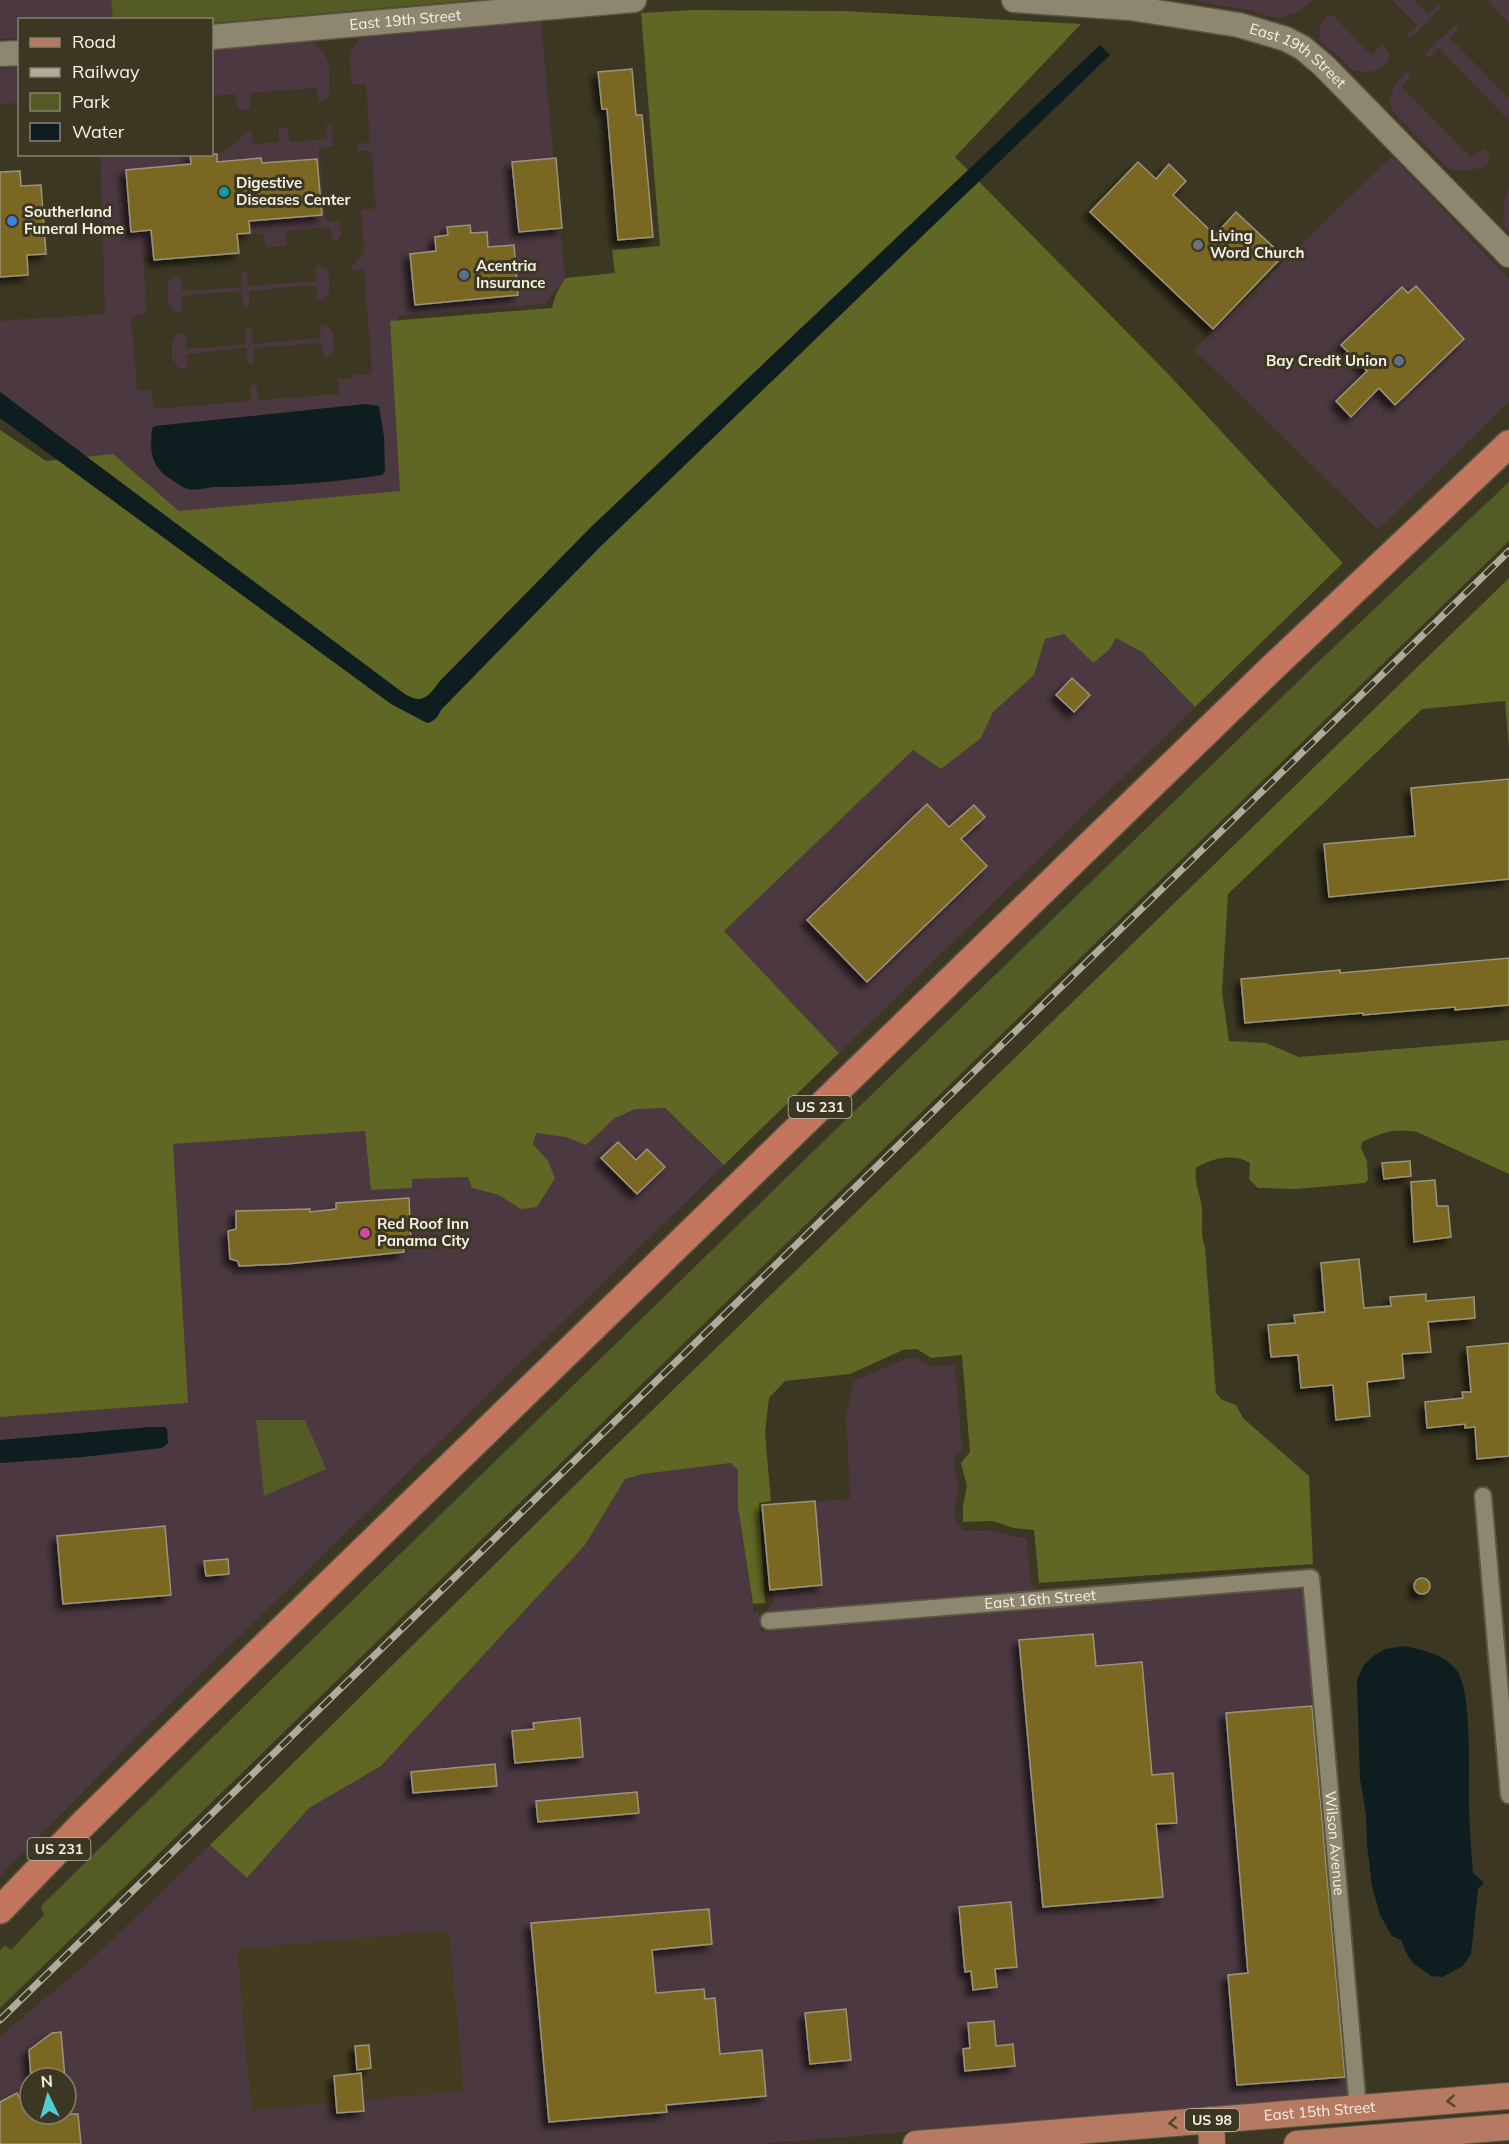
<svg xmlns="http://www.w3.org/2000/svg" width="1509" height="2144" font-family="Mulish,sans-serif">
	<defs>
		<filter id="shadow"><feDropShadow dx="-5.5" dy="5.5" stdDeviation="3" flood-color="#0009"/></filter>
	</defs>
	<rect width="100%" height="100%" fill="#3c3722"/>
	<g fill="#4b3840" fill-rule="evenodd">
		<path d="M 0,0 L 111,0 L 113,19 L 20,20 L 19,38 L 0,39 Z"/>
		<path d="M 1189,0 L 1313,0 L 1299,12 L 1279,18 L 1286,21 L 1254,11 Z"/>
		<path d="M 1392,0 L 1414,0 L 1428,14 L 1439,4 L 1442,7 L 1411,38 L 1407,38 L 1407,35 L 1417,25 Z"/>
		<path d="M 1487,0 L 1509,0 L 1509,23 Z"/>
		<path d="M 1332,15 L 1371,55 L 1383,45 L 1389,52 L 1389,61 L 1375,71 L 1365,72 L 1352,70 L 1392,111 L 1390,99 L 1394,86 L 1405,73 L 1409,72 L 1410,77 L 1401,86 L 1471,158 L 1483,149 L 1489,155 L 1490,161 L 1483,167 L 1468,171 L 1449,169 L 1505,226 L 1503,203 L 1509,187 L 1509,231 L 1447,167 L 1350,68 L 1346,63 L 1321,42 L 1296,26 L 1321,41 L 1319,29 L 1322,21 L 1327,16 Z"/>
		<path d="M 541,22 L 565,278 L 545,304 L 398,316 L 413,526 L 137,550 L 133,491 L 0,392 L 0,321 L 105,314 L 100,155 L 181,154 L 189,158 L 216,155 L 231,147 L 250,129 L 252,131 L 253,144 L 279,142 L 279,128 L 281,127 L 288,128 L 290,142 L 327,139 L 326,125 L 332,124 L 333,146 L 319,148 L 325,221 L 340,221 L 341,234 L 337,241 L 332,241 L 330,227 L 286,231 L 286,245 L 267,248 L 265,245 L 264,233 L 234,235 L 203,253 L 144,257 L 146,313 L 131,317 L 137,390 L 151,391 L 154,409 L 251,401 L 250,387 L 254,384 L 257,387 L 258,400 L 339,394 L 338,379 L 352,378 L 354,375 L 372,374 L 364,270 L 349,270 L 364,252 L 361,212 L 364,210 L 376,208 L 371,151 L 359,151 L 356,147 L 359,144 L 370,142 L 366,84 L 354,84 L 351,81 L 350,54 L 353,47 L 361,37 L 312,42 L 323,51 L 329,66 L 329,95 L 324,102 L 319,103 L 316,88 L 250,93 L 250,109 L 238,109 L 235,94 L 212,96 L 212,50 L 374,36 Z"/>
		<path d="M 1455,25 L 1459,29 L 1450,38 L 1509,98 L 1509,121 L 1439,48 L 1430,57 L 1425,57 L 1426,52 Z"/>
		<path d="M 19,67 L 19,103 L 0,104 L 0,69 Z"/>
		<path d="M 1392,156 L 1509,279 L 1509,402 L 1378,530 L 1194,350 Z"/>
		<path d="M 317,265 L 325,268 L 329,275 L 329,294 L 321,301 L 317,299 L 316,285 L 249,291 L 249,305 L 247,307 L 244,306 L 241,291 L 182,296 L 183,309 L 180,313 L 173,310 L 168,302 L 167,285 L 171,278 L 176,276 L 180,278 L 182,291 L 241,287 L 242,271 L 247,273 L 248,286 L 316,281 L 315,269 Z"/>
		<path d="M 323,323 L 333,331 L 334,350 L 327,358 L 323,356 L 321,343 L 254,348 L 254,362 L 252,364 L 248,363 L 246,348 L 187,354 L 188,367 L 185,370 L 179,368 L 172,359 L 172,342 L 176,335 L 181,333 L 185,335 L 187,349 L 246,344 L 245,330 L 249,328 L 252,330 L 253,344 L 321,338 L 320,325 Z"/>
		<path d="M 1064,573 L 1195,707 L 839,1053 L 711,918 Z"/>
		<path d="M 660,1104 L 724,1165 L 141,1732 L 0,1876 L 0,1417 L 188,1403 L 172,1144 L 366,1131 Z"/>
		<path d="M 915,1358 L 932,1367 L 955,1364 L 962,1449 L 955,1457 L 954,1465 L 959,1486 L 955,1503 L 956,1523 L 964,1531 L 992,1530 L 1011,1536 L 1027,1538 L 1031,1584 L 1037,1589 L 767,1611 L 773,1602 L 767,1511 L 772,1510 L 776,1504 L 850,1499 L 846,1415 L 854,1381 L 905,1359 Z"/>
		<path d="M 731,1463 L 738,1470 L 738,1507 L 754,1613 L 759,1612 L 761,1632 L 1303,1589 L 1348,2096 L 758,2144 L 0,2144 L 0,2036 L 91,1960 L 210,1845 L 247,1877 L 309,1808 L 381,1766 L 585,1545 L 625,1479 L 643,1474 ZM 30,2078 L 66,2078 L 66,2114 L 30,2114 Z"/>
	</g>
	<path fill="#443c20" d="M 449,1930 L 464,2091 L 251,2110 L 237,1949 Z"/>
	<g fill="#555b24">
		<path d="M 111,0 L 477,0 L 212,23 L 212,20 L 113,19 Z"/>
		<path d="M 1509,482 L 1509,541 L 0,2008 L 0,1950 L 5,1945 L 11,1950 L 44,1915 L 41,1906 L 285,1666 L 902,1065 L 1316,664 Z"/>
		<path d="M 256,1420 L 305,1420 L 326,1469 L 264,1496 Z"/>
	</g>
	<g fill="#606623">
		<path d="M 692,10 L 843,11 L 1081,24 L 955,157 L 1172,378 L 1343,563 L 1195,707 L 1142,652 L 1116,638 L 1109,650 L 1093,663 L 1064,634 L 1045,639 L 1034,675 L 993,712 L 981,738 L 941,769 L 913,750 L 724,931 L 839,1053 L 724,1165 L 665,1108 L 635,1109 L 615,1118 L 586,1145 L 566,1137 L 536,1133 L 533,1144 L 548,1161 L 555,1178 L 537,1207 L 521,1209 L 499,1195 L 472,1188 L 468,1177 L 412,1179 L 412,1188 L 371,1190 L 365,1131 L 173,1144 L 188,1403 L 0,1417 L 0,430 L 46,461 L 113,454 L 179,511 L 400,491 L 390,321 L 552,308 L 556,294 L 565,278 L 615,273 L 612,250 L 660,246 L 641,13 Z"/>
		<path d="M 1509,578 L 1509,748 L 1505,701 L 1422,709 L 1228,894 L 1222,992 L 1229,1041 L 1266,1043 L 1299,1057 L 1509,1040 L 1509,1174 L 1417,1132 C 1394,1128 1383,1132 1362,1142 L 1361,1148 L 1367,1161 L 1368,1180 L 1365,1183 L 1296,1189 L 1258,1188 L 1249,1179 L 1250,1163 C 1235,1153 1210,1158 1196,1168 C 1194,1184 1200,1192 1202,1208 C 1203,1221 1200,1234 1205,1247 L 1216,1393 L 1222,1400 L 1236,1405 L 1243,1418 L 1309,1476 L 1313,1564 L 1039,1583 L 1034,1530 L 1013,1528 L 993,1521 L 963,1522 L 963,1506 L 967,1486 L 961,1463 L 970,1452 L 962,1355 L 931,1358 L 917,1349 L 903,1350 L 850,1374 L 785,1381 L 769,1398 L 765,1433 L 771,1501 L 759,1503 L 765,1603 L 753,1604 L 738,1507 L 738,1470 L 731,1463 L 643,1474 L 625,1479 L 585,1545 L 381,1766 L 309,1808 L 247,1878 L 210,1845 L 573,1487 Z"/>
	</g>
	<g fill="#0d1d20">
		<path d="M 1100,45 L 1110,55 L 599,548 L 441,710 C 437,718 435,721 427,723 L 391,704 L 0,418 L 0,392 L 402,692 C 422,706 428,697 440,681 L 590,528 Z"/>
		<path d="M 365,404 L 379,406 L 384,437 L 385,471 L 382,475 C 328,483 271,487 216,487 C 208,487 197,491 188,489 C 183,488 177,483 172,480 C 150,466 150,453 152,428 L 155,426 Z"/>
		<path d="M 150,1427 L 165,1427 L 167,1429 L 168,1443 L 162,1448 L 83,1457 L 0,1463 L 0,1440 Z"/>
		<path d="M 1404,1646 C 1423,1650 1444,1654 1457,1671 C 1473,1694 1468,1778 1469,1808 C 1470,1830 1471,1851 1473,1873 L 1484,1883 L 1478,1889 L 1471,1954 L 1463,1966 L 1442,1977 L 1431,1976 L 1413,1963 L 1408,1956 L 1401,1940 L 1392,1936 L 1380,1915 L 1372,1886 L 1367,1845 L 1366,1814 L 1360,1779 L 1357,1680 L 1364,1665 L 1373,1656 L 1386,1649 Z"/>
	</g>
	<g fill="#7a6823" stroke="#9b947d" stroke-width="1.5" filter="url(#shadow)">
		<path d="M 632,69 L 636,115 L 642,115 L 653,237 L 618,240 L 607,109 L 602,109 L 598,72 Z"/>
		<path d="M 190,154 L 217,154 L 217,162 L 261,158 L 262,163 L 317,159 L 322,215 L 249,221 L 250,233 L 237,234 L 239,253 L 154,260 L 151,230 L 131,232 L 126,170 L 191,164 Z"/>
		<path d="M 556,158 L 562,228 L 519,232 L 512,162 Z"/>
		<path d="M 1138,162 L 1156,179 L 1169,164 L 1186,181 L 1173,195 L 1215,235 L 1236,212 L 1283,256 L 1213,329 L 1090,212 Z"/>
		<path d="M 20,171 L 21,186 L 41,185 L 46,254 L 27,255 L 28,275 L 0,277 L 0,172 Z"/>
		<path d="M 470,225 L 471,233 L 487,232 L 488,247 L 514,245 L 518,295 L 415,305 L 410,254 L 436,251 L 435,237 L 448,235 L 447,227 Z"/>
		<path d="M 1416,286 L 1464,339 L 1395,405 L 1379,388 L 1351,417 L 1336,401 L 1367,371 L 1341,345 L 1402,287 L 1408,293 Z"/>
		<path d="M 1072,678 L 1090,695 L 1074,712 L 1056,695 Z"/>
		<path d="M 1509,779 L 1509,879 L 1329,897 L 1324,844 L 1415,836 L 1411,788 Z"/>
		<path d="M 927,804 L 949,827 L 974,805 L 985,817 L 961,839 L 987,866 L 867,982 L 807,920 Z"/>
		<path d="M 1509,958 L 1509,1005 L 1455,1010 L 1455,1007 L 1363,1015 L 1363,1013 L 1245,1023 L 1241,979 L 1340,970 L 1340,973 Z"/>
		<path d="M 618,1142 L 636,1160 L 647,1149 L 665,1167 L 637,1194 L 601,1158 Z"/>
		<path d="M 1410,1161 L 1411,1176 L 1384,1179 L 1382,1163 Z"/>
		<path d="M 1435,1180 L 1437,1206 L 1448,1206 L 1451,1237 L 1414,1242 L 1411,1182 Z"/>
		<path d="M 409,1198 L 411,1243 L 403,1245 L 404,1252 L 287,1264 L 239,1266 L 238,1261 L 230,1259 L 228,1231 L 236,1229 L 236,1211 L 310,1209 L 310,1212 L 336,1209 L 336,1203 Z"/>
		<path d="M 1359,1259 L 1364,1308 L 1391,1306 L 1390,1297 L 1426,1294 L 1426,1301 L 1474,1297 L 1475,1318 L 1428,1322 L 1431,1352 L 1402,1354 L 1404,1378 L 1367,1382 L 1370,1416 L 1336,1420 L 1333,1385 L 1301,1388 L 1298,1355 L 1271,1357 L 1268,1325 L 1295,1323 L 1294,1315 L 1325,1312 L 1321,1263 Z"/>
		<path d="M 1509,1343 L 1509,1456 L 1477,1459 L 1475,1427 L 1465,1428 L 1465,1424 L 1427,1428 L 1425,1402 L 1463,1398 L 1462,1392 L 1471,1392 L 1467,1347 Z"/>
		<path d="M 815,1501 L 822,1585 L 770,1590 L 762,1505 Z"/>
		<path d="M 165,1526 L 171,1595 L 63,1604 L 57,1536 Z"/>
		<path d="M 228,1559 L 229,1574 L 206,1576 L 204,1561 Z"/>
		<circle cx="1422" cy="1586" r="8"/>
		<path d="M 1093,1634 L 1096,1666 L 1142,1662 L 1152,1775 L 1173,1773 L 1177,1823 L 1156,1824 L 1163,1897 L 1043,1907 L 1019,1640 Z"/>
		<path d="M 1312,1706 L 1345,2077 L 1237,2085 L 1228,1975 L 1248,1973 L 1226,1713 Z"/>
		<path d="M 580,1718 L 583,1757 L 515,1763 L 512,1731 L 534,1729 L 533,1723 Z"/>
		<path d="M 495,1764 L 497,1786 L 413,1793 L 411,1772 Z"/>
		<path d="M 637,1792 L 639,1813 L 538,1822 L 536,1801 Z"/>
		<path d="M 1011,1902 L 1017,1967 L 995,1969 L 997,1987 L 973,1990 L 971,1971 L 965,1972 L 959,1907 Z"/>
		<path d="M 709,1909 L 712,1944 L 652,1950 L 656,1993 L 704,1989 L 705,1999 L 715,1998 L 720,2054 L 762,2050 L 766,2096 L 666,2105 L 667,2112 L 549,2122 L 531,1923 Z"/>
		<path d="M 846,2009 L 851,2060 L 810,2064 L 805,2013 Z"/>
		<path d="M 994,2021 L 996,2046 L 1013,2044 L 1015,2066 L 965,2071 L 963,2049 L 970,2048 L 968,2023 Z"/>
		<path d="M 61,2032 L 65,2078 L 31,2078 L 29,2050 L 52,2033 Z"/>
		<path d="M 369,2045 L 371,2068 L 357,2070 L 355,2046 Z"/>
		<path d="M 361,2073 L 364,2111 L 337,2113 L 334,2076 Z"/>
		<path d="M 17,2093 L 29,2114 L 78,2114 L 81,2144 L 0,2144 L 0,2102 Z"/>
	</g>
	<g fill="none" stroke-linecap="round" stroke-linejoin="round">
		<defs>
			<g id="minor">
				<path d="M 1483,1496 L 1509,1795"/>
				<path id="s1" d="M 769,1621 L 1311,1578 L 1358,2108"/>
			</g>
			<g id="secondary">
				<path id="s2" d="M 1014,0 L 1130,8 L 1239,25 L 1286,39 L 1303,48 L 1324,66 L 1509,255"/>
				<path id="s3" d="M 212,37 L 634,0"/>
				<path d="M 0,54 L 20,53"/>
			</g>
			<g id="primary">
				<path d="M 1211,2120 L 1212,2144"/>
				<path id="s4" d="M 916,2144 L 1509,2096"/>
				<path d="M 1297,2144 L 1509,2127"/>
			</g>
			<path id="trunk" d="M 0,1910 L 81,1826 L 192,1717 L 1274,666 L 1509,444"/>
		</defs>
		<use href="#minor" stroke="#5a5543" stroke-width="20"/>
		<use href="#secondary" stroke="#5a5543" stroke-width="27"/>
		<use href="#primary" stroke="#5a5543" stroke-width="28"/>
		<use href="#trunk" stroke="#5a5543" stroke-width="30"/>
		<use href="#minor" stroke="#8e8770" stroke-width="16"/>
		<use href="#secondary" stroke="#8e8770" stroke-width="24"/>
		<use href="#primary" stroke="#b67a62" stroke-width="26"/>
		<use href="#trunk" stroke="#c3765d" stroke-width="27"/>
		<defs>
			<path id="rail" d="M 0,2020 L 1509,551"/>
		</defs>
		<use href="#rail" stroke="#b0ac9c" stroke-width="7"/>
		<use href="#rail" stroke="#3c3722" stroke-width="4.5" stroke-dasharray="14" stroke-linecap="butt"/>
	</g>
	<defs><path id="oneway-chevron" d="M-2-3.5L2.5 0L-2 3.5" fill="none" stroke-width="1.6" stroke-linecap="round" stroke-linejoin="round" transform="scale(1.5)"/></defs>
	<g stroke="#54442f">
		<use href="#oneway-chevron" transform="translate(1451 2101) rotate(176)"/>
		<use href="#oneway-chevron" transform="translate(1173 2123) rotate(175)"/>
	</g>
	<circle fill="#0f9aa8" stroke="#3c3722" stroke-width="2" cx="224" cy="192" r="6"/>
	<circle fill="#3f7fe0" stroke="#3c3722" stroke-width="2" cx="12" cy="221" r="6"/>
	<circle fill="#6b7280" stroke="#3c3722" stroke-width="2" cx="1198" cy="245" r="6"/>
	<g fill="#5c6f8a" stroke="#3c3722" stroke-width="2">
		<circle cx="464" cy="275" r="6"/>
		<circle cx="1399" cy="361" r="6"/>
	</g>
	<circle fill="#d1479c" stroke="#3c3722" stroke-width="2" cx="365" cy="1233" r="6"/>
	<g text-anchor="middle" stroke-width="6" stroke-linejoin="round" paint-order="stroke">
		<g fill="#3c3722" stroke="#beb9aa" stroke-width="1.5">
			<rect x="788.5" y="1096" width="63" height="22" rx="4.5"/>
			<rect x="27.5" y="1838" width="63" height="22" rx="4.5"/>
			<rect x="1185" y="2109" width="54" height="22" rx="4.5"/>
		</g>
		<g font-size="14" font-weight="bold" fill="#f5f1e5">
			<text x="820" y="1112">US 231</text>
			<text x="59" y="1854">US 231</text>
			<text x="1212" y="2125">US 98</text>
		</g>
		<g font-size="15" fill="#f5f1e5" stroke="#3c3722">
			<text dy="5" stroke="none"><textPath href="#s3" startOffset="194">East 19th Street</textPath></text>
			<text dy="5" stroke="none"><textPath href="#s2" startOffset="294">East 19th Street</textPath></text>
			<text dy="5" stroke="none"><textPath href="#s1" startOffset="272">East 16th Street</textPath></text>
			<text dy="5" stroke="none"><textPath href="#s1" startOffset="810">Wilson Avenue</textPath></text>
			<text dy="5" stroke="none"><textPath href="#s4" startOffset="405">East 15th Street</textPath></text>
		</g>
		<g font-size="15" font-weight="bold" fill="#f5f1e5" stroke="#3c3722" text-anchor="start">
			<text x="236" y="188">Digestive<tspan x="236" dy="17">Diseases Center</tspan></text>
			<text x="24" y="217">Southerland<tspan x="24" dy="17">Funeral Home</tspan></text>
			<text x="1210" y="241">Living<tspan x="1210" dy="17">Word Church</tspan></text>
			<text x="476" y="271">Acentria<tspan x="476" dy="17">Insurance</tspan></text>
			<text x="1387" y="366" text-anchor="end">Bay Credit Union</text>
			<text x="377" y="1229">Red Roof Inn<tspan x="377" dy="17">Panama City</tspan></text>
		</g>
	</g>
	<rect x="18" y="18" width="195" height="138" fill="#3c3722" stroke="#868170" stroke-width="1.5"/>
	<rect x="30" y="38" width="30" height="9" fill="#b67a62" stroke="#868170" stroke-width="1.5"/>
	<text x="72" y="48" font-size="18" fill="#f5f1e5">Road</text>
	<rect x="30" y="68" width="30" height="9" fill="#b0ac9c" stroke="#868170" stroke-width="1.5"/>
	<text x="72" y="78" font-size="18" fill="#f5f1e5">Railway</text>
	<rect x="30" y="93" width="30" height="18" fill="#555b24" stroke="#868170" stroke-width="1.5"/>
	<text x="72" y="108" font-size="18" fill="#f5f1e5">Park</text>
	<rect x="30" y="123" width="30" height="18" fill="#0d1d20" stroke="#868170" stroke-width="1.5"/>
	<text x="72" y="138" font-size="18" fill="#f5f1e5">Water</text>
	<g transform="translate(48 2096) rotate(355)"><circle r="28" fill="#3c3722" stroke="#868170" stroke-width="1.5"/>
	<path d="M0-4.5L10 22L0 15L-10 22Z" fill="#52ccd5"/>
	<text y="-9" font-size="16" font-weight="bold" text-anchor="middle" fill="#f5f1e5">N</text>
	</g>
</svg>
